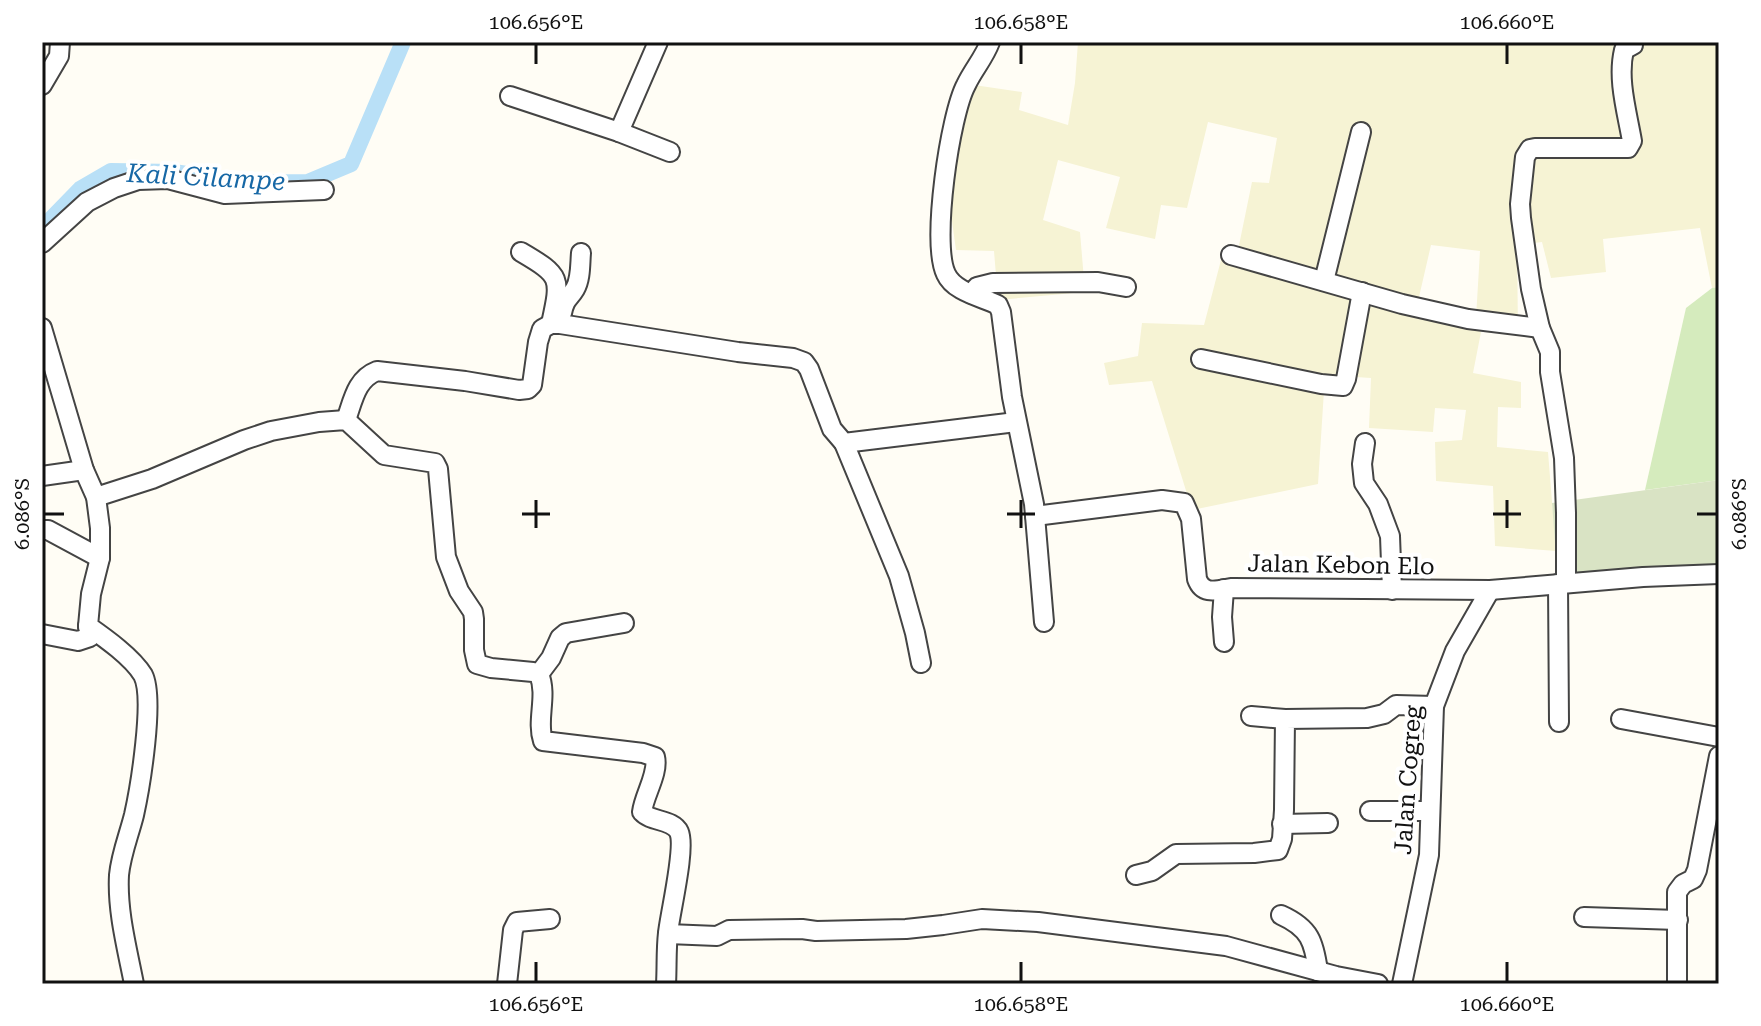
<svg xmlns="http://www.w3.org/2000/svg" width="1761" height="1026" font-family="'Roboto Serif',serif">
	<rect width="100%" height="100%" fill="#fffdf5"/>
	<path fill="#f6f3d4" d="M 1078,42 L 1719,42 L 1719,287 L 1712,288 L 1700,228 L 1603,239 L 1606,272 L 1551,278 L 1542,242 L 1517,245 L 1518,332 L 1476,318 L 1480,251 L 1431,245 L 1416,310 L 1481,332 L 1473,373 L 1521,382 L 1521,408 L 1498,407 L 1497,447 L 1548,452 L 1556,551 L 1495,546 L 1493,486 L 1436,481 L 1435,442 L 1462,440 L 1466,410 L 1435,408 L 1433,432 L 1369,428 L 1371,378 L 1325,375 L 1318,484 L 1192,510 L 1152,381 L 1109,385 L 1104,363 L 1138,356 L 1142,323 L 1204,325 L 1221,260 L 1236,260 L 1252,182 L 1269,183 L 1277,138 L 1208,122 L 1187,208 L 1161,205 L 1155,239 L 1106,228 L 1120,177 L 1058,160 L 1043,220 L 1080,232 L 1085,292 L 998,300 L 994,251 L 956,250 L 948,193 L 974,85 L 1022,92 L 1019,110 L 1068,125 L 1075,83 Z"/>
	<path fill="#d5ebbd" d="M 1719,287 L 1719,480 L 1645,490 L 1686,308 L 1712,288 Z"/>
	<path fill="#d9e3c4" d="M 1719,480 L 1719,573 L 1558,582 L 1552,503 Z"/>
	<g fill="none" stroke-linecap="round" stroke-linejoin="round">
		<path stroke="#b9e0f7" stroke-width="16" d="M 42,228 L 80,189 L 111,171 L 174,172 L 244,183 L 308,182 L 351,164 L 403,42"/>
		<defs>
			<g id="minor">
				<path d="M 658,42 L 619,132 L 670,152"/>
				<path d="M 990,42 C 984,58 973,70 966,85 C 950,115 931,243 946,274 C 954,292 982,297 998,305 L 1001,312 L 1012,397 L 1034,504 L 1044,622"/>
				<path d="M 42,85 L 59,56 L 60,42"/>
				<path d="M 510,96 L 619,132"/>
				<path d="M 42,243 L 87,202 L 114,188 L 138,180 L 168,179 L 225,194 L 324,190"/>
				<path d="M 521,252 C 562,276 561,278 551,324"/>
				<path d="M 1231,255 L 1402,304 L 1468,319 L 1540,328"/>
				<path d="M 1324,281 L 1361,132"/>
				<path d="M 972,294 L 977,287 L 993,283 L 1098,282 L 1126,287"/>
				<path d="M 562,313 C 565,298 569,299 575,289 C 581,279 580,263 581,253"/>
				<path d="M 42,328 L 84,470 L 96,497 L 100,528 L 100,558 L 91,594 L 88,626 C 105,638 132,657 143,675 C 155,698 140,788 134,815 C 129,835 121,854 119,875 C 117,911 127,948 134,984"/>
				<path d="M 1201,359 L 1321,384 L 1343,386 L 1346,379 L 1362,292"/>
				<path d="M 346,420 C 353,401 356,379 377,371 L 465,381 L 519,390 L 528,389 L 532,385 L 538,342 L 542,329 L 551,324 L 560,324 L 738,352 L 793,358 L 804,362 L 809,369 L 832,429 L 844,443 L 1016,422"/>
				<path d="M 844,443 L 899,576 L 915,633 L 921,663"/>
				<path d="M 1365,443 L 1362,464 L 1364,483 L 1378,504 L 1390,536 L 1392,590"/>
				<path d="M 42,476 L 84,470"/>
				<path d="M 96,497 L 152,479 L 244,440 L 271,431 L 319,422 L 346,420 L 384,455 L 435,463 L 438,469 L 446,557 L 459,591 L 473,612 L 474,619 L 474,650 L 477,664 L 491,668 L 533,672 L 539,674 C 548,696 536,720 543,741 L 643,753 L 655,757 C 659,773 644,795 642,812 C 651,822 673,819 679,832 C 686,848 670,913 668,933 C 666,950 667,967 666,984"/>
				<path d="M 1035,516 L 1162,500 L 1184,503 L 1191,519 L 1197,579 C 1203,596 1218,590 1232,588 L 1490,590 L 1643,577 L 1719,574"/>
				<path d="M 42,530 L 48,530 L 100,558"/>
				<path d="M 1566,583 L 1566,513 L 1564,458 L 1550,372 L 1550,352 L 1540,328 L 1531,289 L 1521,218 L 1520,204 L 1525,157 L 1530,149 L 1535,148 L 1628,148 L 1632,141 C 1627,112 1617,79 1624,50 L 1633,45 L 1633,42"/>
				<path d="M 1558,584 L 1559,722"/>
				<path d="M 42,634 L 78,641 L 90,637 L 88,626"/>
				<path d="M 1224,642 L 1222,617 L 1224,589"/>
				<path d="M 539,674 L 551,658 L 560,638 L 566,633 L 624,623"/>
				<path d="M 1251,716 L 1285,719"/>
				<path d="M 1621,719 L 1719,737"/>
				<path d="M 1370,811 L 1430,811"/>
				<path d="M 1282,824 L 1328,823"/>
				<path d="M 1136,875 L 1152,871 L 1176,854 L 1254,853 L 1278,850 L 1282,839 L 1284,810 L 1285,719 L 1367,718 L 1384,714 L 1396,705 L 1434,706"/>
				<path d="M 1281,915 C 1310,928 1314,942 1318,971"/>
				<path d="M 1584,917 L 1678,920"/>
				<path d="M 668,934 L 717,936 L 729,930 L 802,929 L 816,931 L 906,929 L 943,925 L 982,919 L 1038,922 L 1226,946 L 1336,976 L 1378,984"/>
				<path d="M 507,984 L 513,930 L 517,922 L 550,919"/>
				<path d="M 1402,984 L 1429,855 L 1434,706 L 1455,651 L 1490,590"/>
				<path d="M 1677,984 L 1677,892 L 1683,884 L 1693,879 L 1697,870 L 1719,756"/>
			</g>
		</defs>
		<use href="#minor" stroke="#444" stroke-width="22"/>
		<use href="#minor" stroke="#fff" stroke-width="18"/>
	</g>
	<path fill="none" stroke="#111" stroke-width="3" d="M 536,44 L 536,64M 1021,44 L 1021,64M 1507,44 L 1507,64M 536,500 L 536,528M 1021,500 L 1021,528M 1507,500 L 1507,528M 44,514 L 64,514M 522,514 L 550,514M 1007,514 L 1035,514M 1493,514 L 1521,514M 1697,514 L 1717,514M 536,962 L 536,982M 1021,962 L 1021,982M 1507,962 L 1507,982"/>
	<g text-anchor="middle" stroke-width="8" stroke-linejoin="round" paint-order="stroke">
		<g font-size="24" fill="#111" stroke="#fff">
			<text transform="translate(1341 565) rotate(1)" y="8">Jalan Kebon Elo</text>
			<text transform="translate(1408 780) rotate(-86)" y="8">Jalan Cogreg</text>
		</g>
		<g font-size="26" font-style="italic" fill="#1768a6" stroke="#fff">
			<text transform="translate(206 177) rotate(3)" y="9">Kali Cilampe</text>
		</g>
	</g>
	<rect width="1761" height="1026" fill="none" stroke="#ffffff" stroke-width="88"/>
	<rect x="44" y="44" width="1673" height="938" fill="none" stroke="#111" stroke-width="3"/>
	<g font-size="20" text-anchor="middle" fill="#111">
		<text x="536" y="29">106.656°E</text>
		<text x="1021" y="29">106.658°E</text>
		<text x="1507" y="29">106.660°E</text>
		<text transform="translate(22 514) rotate(-90)" y="7">6.086°S</text>
		<text transform="translate(1739 514) rotate(-90)" y="7">6.086°S</text>
		<text x="536" y="1011">106.656°E</text>
		<text x="1021" y="1011">106.658°E</text>
		<text x="1507" y="1011">106.660°E</text>
	</g>
</svg>
